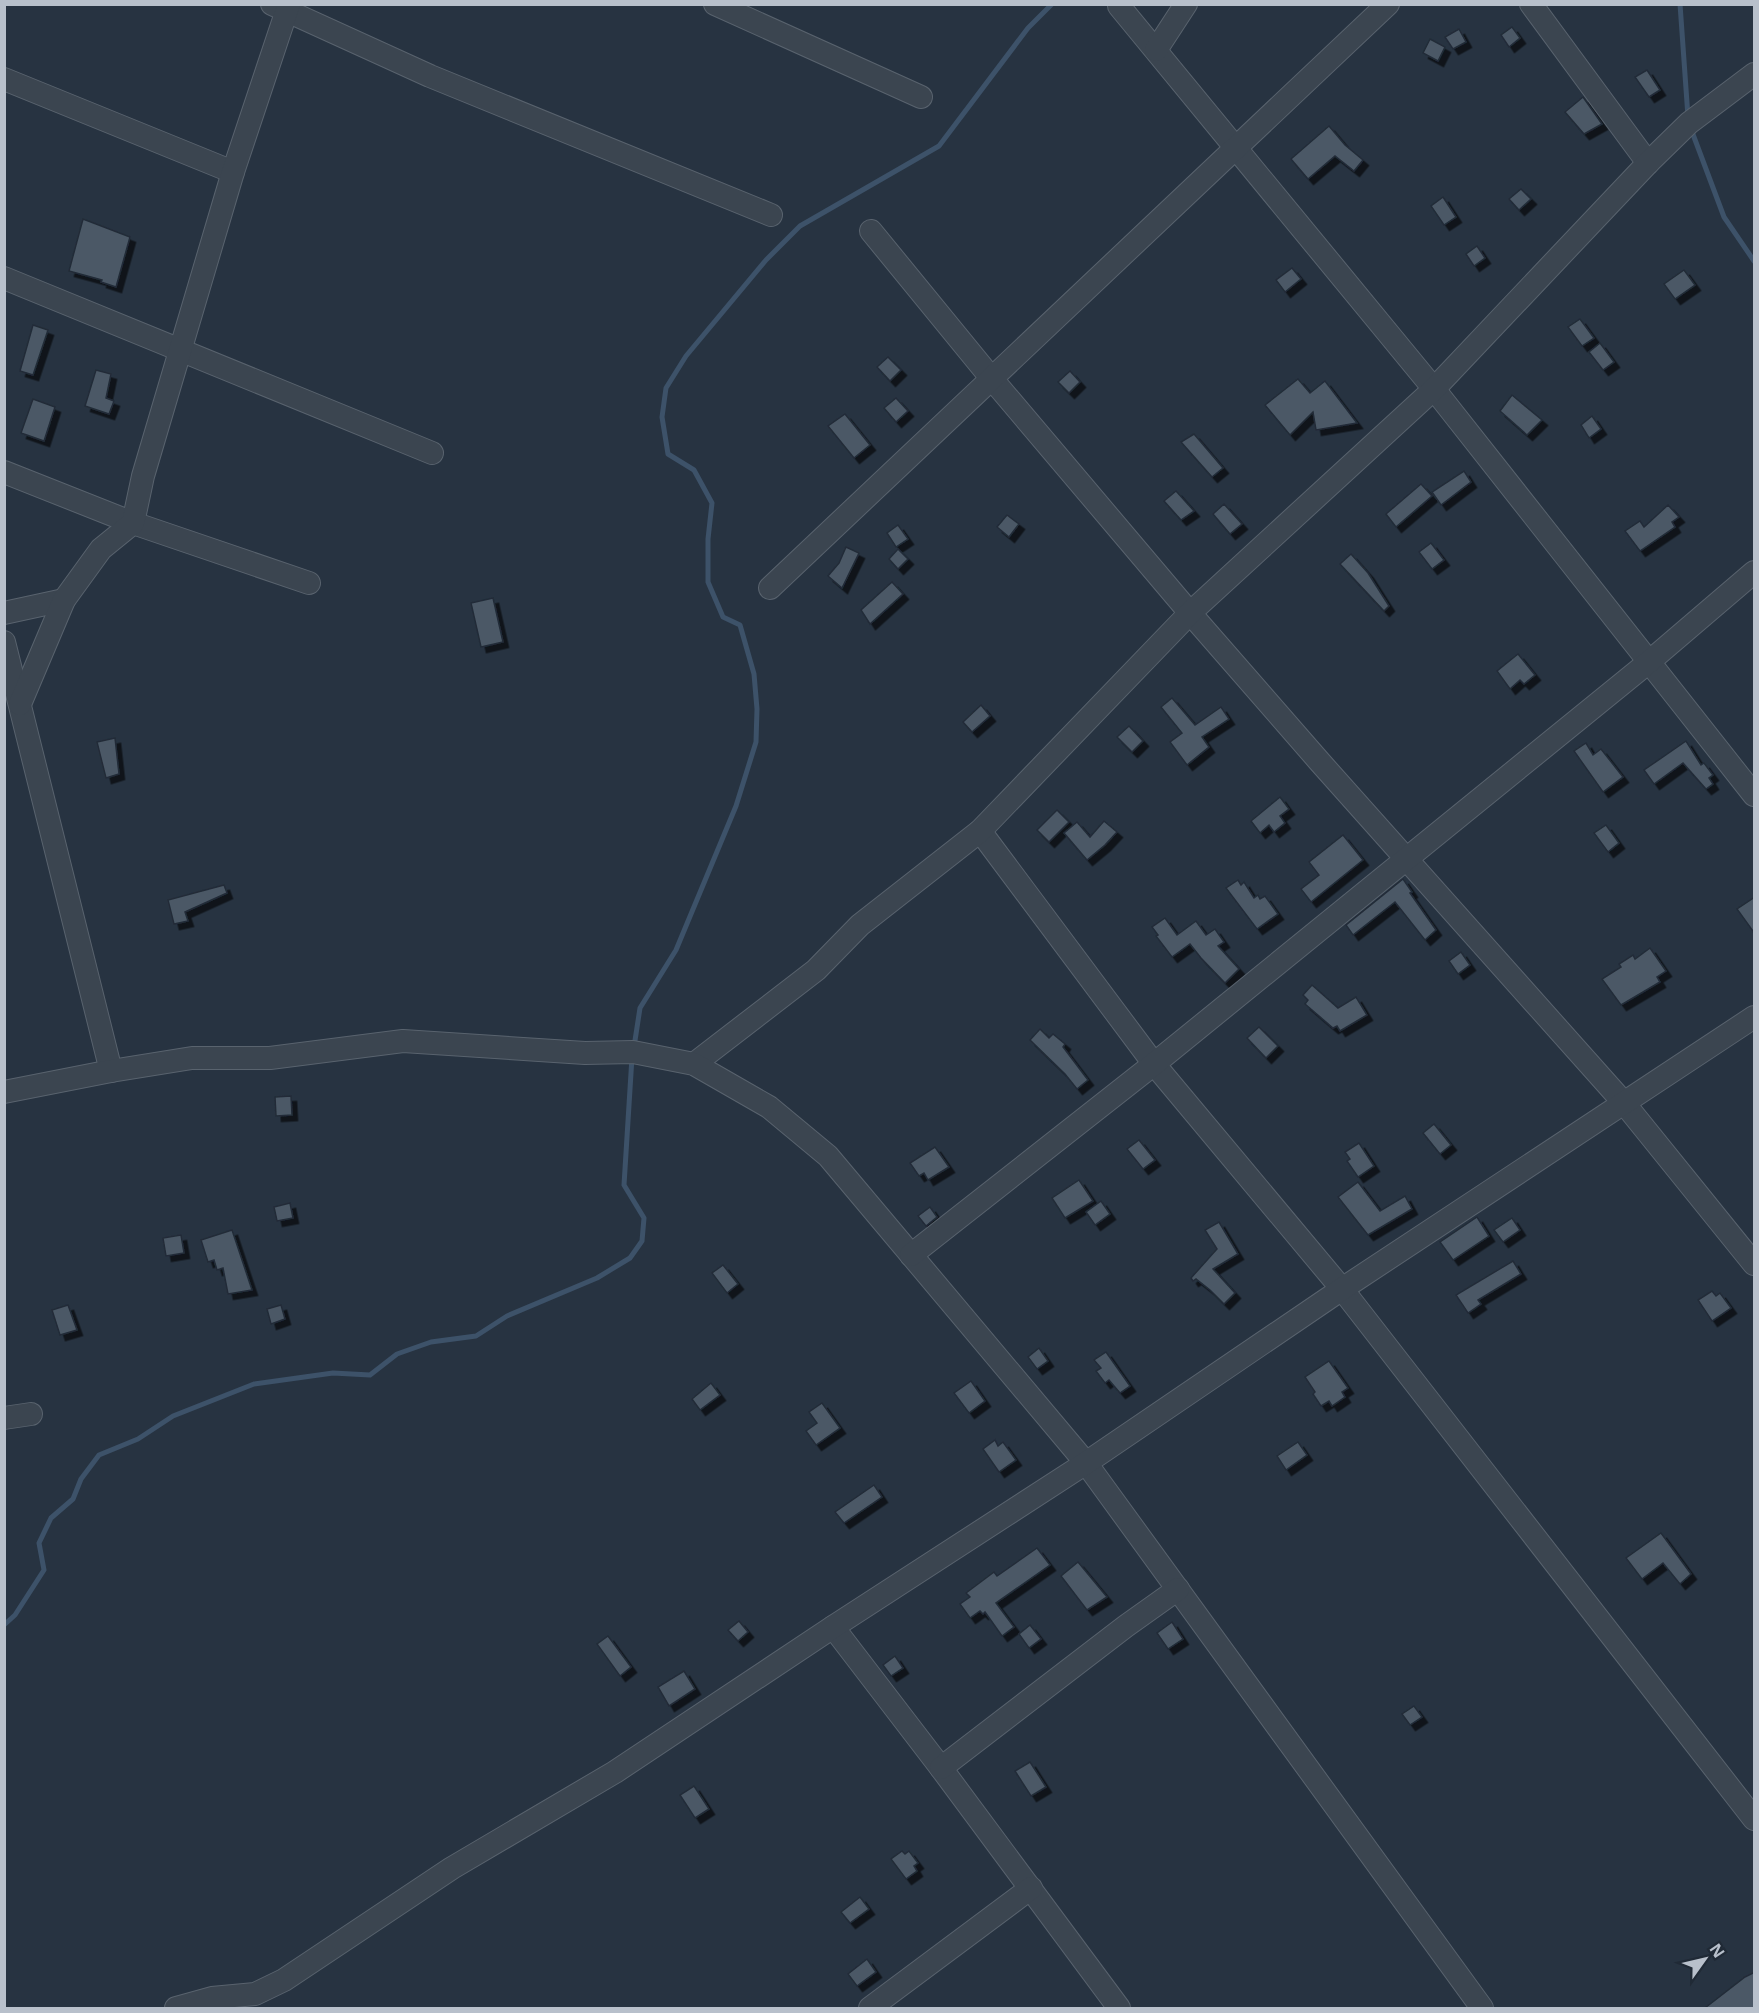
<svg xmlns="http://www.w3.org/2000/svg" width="1759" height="2013" font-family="'Noto Sans',sans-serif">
	<defs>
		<filter id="shadow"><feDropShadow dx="5.5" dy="5.5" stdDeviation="0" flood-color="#0009"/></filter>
	</defs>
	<rect width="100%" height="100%" fill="#273341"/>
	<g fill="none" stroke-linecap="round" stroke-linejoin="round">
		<g stroke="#3d5269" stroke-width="5">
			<path d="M 1680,4 L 1688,117"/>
			<path d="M 1691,129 L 1724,217 L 1754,261"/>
			<path d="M 634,1047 L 640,1008 L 676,950 L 736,806 L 756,742 L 757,709 L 754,674 L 740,625 L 723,617 L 708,582 L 708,539 L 712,503 L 694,470 L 668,454 L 662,417 L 666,388 L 686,356 L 766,260 L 800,226 L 939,146 L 1028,28 L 1052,4"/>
			<path d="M 4,1625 L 15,1615 L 44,1570 L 39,1543 L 51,1518 L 73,1499 L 81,1479 L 99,1455 L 138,1439 L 173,1416 L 254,1384 L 333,1373 L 370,1375 L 397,1354 L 431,1342 L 476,1336 L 507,1316 L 597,1278 L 630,1258 L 642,1241 L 644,1218 L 624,1185 L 632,1057"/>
		</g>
	</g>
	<g fill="#4b5966" stroke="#222c38" stroke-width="1.5" filter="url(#shadow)">
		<path d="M 1512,27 L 1520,38 L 1509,47 L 1501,35 Z"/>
		<path d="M 1459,29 L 1466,42 L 1453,49 L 1445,37 Z"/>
		<path d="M 1430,39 L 1445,47 L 1438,61 L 1423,53 Z"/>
		<path d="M 1647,70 L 1660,90 L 1649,97 L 1635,77 Z"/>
		<path d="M 1583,97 L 1602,124 L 1584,134 L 1565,112 Z"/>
		<path d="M 1329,126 L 1345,145 L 1363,160 L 1354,171 L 1335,156 L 1308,179 L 1291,159 Z"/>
		<path d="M 1521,189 L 1531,199 L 1519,210 L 1509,199 Z"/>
		<path d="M 1443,197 L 1456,217 L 1444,225 L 1431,206 Z"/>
		<path d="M 83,219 L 130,237 L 116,287 L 101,282 L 102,280 L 69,271 Z"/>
		<path d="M 1477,246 L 1485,258 L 1474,266 L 1466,254 Z"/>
		<path d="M 1292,268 L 1301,279 L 1285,292 L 1276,280 Z"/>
		<path d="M 1684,270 L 1695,285 L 1675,299 L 1664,284 Z"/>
		<path d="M 1580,319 L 1594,338 L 1582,346 L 1568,327 Z"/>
		<path d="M 33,325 L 48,330 L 33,375 L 20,371 Z"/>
		<path d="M 1600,343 L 1614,362 L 1603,370 L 1589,352 Z"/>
		<path d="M 888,357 L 901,370 L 890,381 L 877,367 Z"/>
		<path d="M 96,370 L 111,374 L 106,398 L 114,401 L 109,414 L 85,406 Z"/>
		<path d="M 1070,371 L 1080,382 L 1069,393 L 1058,382 Z"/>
		<path d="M 1298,379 L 1310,393 L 1325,381 L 1357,423 L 1316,430 L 1313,412 L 1290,435 L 1265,405 Z"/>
		<path d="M 1512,395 L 1542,420 L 1527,435 L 1500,411 Z"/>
		<path d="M 896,398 L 908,411 L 896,422 L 884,408 Z"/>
		<path d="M 33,399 L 55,407 L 44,441 L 21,433 Z"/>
		<path d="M 845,414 L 870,445 L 854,458 L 828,426 Z"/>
		<path d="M 1592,416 L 1601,429 L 1589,438 L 1581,425 Z"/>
		<path d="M 1194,434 L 1223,468 L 1212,477 L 1181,442 Z"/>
		<path d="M 1464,471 L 1471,482 L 1441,505 L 1432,492 Z"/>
		<path d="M 1421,484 L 1432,496 L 1396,527 L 1386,514 Z"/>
		<path d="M 1176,491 L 1194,511 L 1181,520 L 1164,501 Z"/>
		<path d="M 1224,504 L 1242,524 L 1230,534 L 1213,514 Z"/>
		<path d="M 1668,505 L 1679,517 L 1672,522 L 1675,527 L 1640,551 L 1625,531 L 1640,521 L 1644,527 Z"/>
		<path d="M 1007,515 L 1019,524 L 1009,537 L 997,527 Z"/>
		<path d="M 898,525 L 908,539 L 896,547 L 887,533 Z"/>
		<path d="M 1431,543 L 1444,560 L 1432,569 L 1419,552 Z"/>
		<path d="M 846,547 L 859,553 L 842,588 L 828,576 L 839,563 Z"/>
		<path d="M 898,549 L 908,559 L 898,569 L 889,559 Z"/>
		<path d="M 1351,554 L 1368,573 L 1389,606 L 1384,611 L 1340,564 Z"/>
		<path d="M 892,582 L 903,594 L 870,624 L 861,610 Z"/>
		<path d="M 493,598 L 503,642 L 481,647 L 471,603 Z"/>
		<path d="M 1518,654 L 1535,675 L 1524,684 L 1520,680 L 1510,689 L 1497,671 Z"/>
		<path d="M 1172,698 L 1195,725 L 1221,707 L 1229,719 L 1202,737 L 1209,747 L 1187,765 L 1170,742 L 1182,733 L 1161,707 Z"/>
		<path d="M 981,705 L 990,716 L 972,732 L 963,722 Z"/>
		<path d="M 1129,726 L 1143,741 L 1132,752 L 1117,737 Z"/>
		<path d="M 115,738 L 119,774 L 106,778 L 97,742 Z"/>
		<path d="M 1686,741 L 1701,765 L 1704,763 L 1713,775 L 1709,778 L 1713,784 L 1706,789 L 1683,763 L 1654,784 L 1644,770 Z"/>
		<path d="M 1586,743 L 1593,755 L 1601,749 L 1623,777 L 1603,792 L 1574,751 Z"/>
		<path d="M 1280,797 L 1289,809 L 1280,816 L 1285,823 L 1274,832 L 1269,825 L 1260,833 L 1251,821 Z"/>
		<path d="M 1057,810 L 1069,822 L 1049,842 L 1037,830 Z"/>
		<path d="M 1104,821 L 1117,832 L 1105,845 L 1087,860 L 1064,833 L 1077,822 L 1090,837 Z"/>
		<path d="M 1606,825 L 1619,843 L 1608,852 L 1594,833 Z"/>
		<path d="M 1343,835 L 1363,860 L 1311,902 L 1301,889 L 1319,875 L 1309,862 Z"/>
		<path d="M 1403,879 L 1412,892 L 1410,893 L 1436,930 L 1425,940 L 1395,902 L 1353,935 L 1346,925 Z"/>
		<path d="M 1238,880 L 1241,885 L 1244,882 L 1254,898 L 1258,895 L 1260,899 L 1265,896 L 1278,914 L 1257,929 L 1226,888 Z"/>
		<path d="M 224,885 L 227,893 L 185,912 L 188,921 L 174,924 L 168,900 Z"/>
		<path d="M 1755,897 L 1755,934 L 1737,909 Z"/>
		<path d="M 1165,918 L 1177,935 L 1196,921 L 1206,935 L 1215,929 L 1224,942 L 1218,946 L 1239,969 L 1225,983 L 1201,958 L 1190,944 L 1172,957 L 1156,936 L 1158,935 L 1152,927 Z"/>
		<path d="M 1650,948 L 1666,971 L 1657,977 L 1660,982 L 1621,1005 L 1602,979 L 1621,967 L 1619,964 L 1633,955 L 1635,959 Z"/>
		<path d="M 1461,952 L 1470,965 L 1458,974 L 1449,961 Z"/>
		<path d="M 1312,985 L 1338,1008 L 1356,997 L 1367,1015 L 1340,1031 L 1337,1026 L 1333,1028 L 1305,1004 L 1308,1000 L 1303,995 Z"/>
		<path d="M 1259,1027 L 1278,1046 L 1266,1058 L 1247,1038 Z"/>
		<path d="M 1040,1029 L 1049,1038 L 1053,1034 L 1065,1044 L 1063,1047 L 1088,1080 L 1077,1089 L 1065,1074 L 1030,1040 Z"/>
		<path d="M 291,1096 L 292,1115 L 276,1116 L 275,1097 Z"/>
		<path d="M 1434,1124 L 1451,1145 L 1440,1154 L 1423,1133 Z"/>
		<path d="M 1139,1140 L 1155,1160 L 1143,1169 L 1127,1149 Z"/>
		<path d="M 1359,1143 L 1374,1166 L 1358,1177 L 1347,1161 L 1350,1159 L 1345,1152 Z"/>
		<path d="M 935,1147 L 949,1167 L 928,1180 L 924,1173 L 919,1176 L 910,1163 Z"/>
		<path d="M 1079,1180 L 1093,1201 L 1065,1218 L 1052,1198 Z"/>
		<path d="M 1358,1182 L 1380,1211 L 1405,1196 L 1412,1209 L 1368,1235 L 1338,1197 Z"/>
		<path d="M 1101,1201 L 1110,1214 L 1095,1225 L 1086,1212 Z"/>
		<path d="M 290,1203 L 293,1218 L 277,1221 L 274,1207 Z"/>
		<path d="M 930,1207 L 937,1217 L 926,1226 L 918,1216 Z"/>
		<path d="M 1477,1217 L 1489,1236 L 1453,1260 L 1440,1242 Z"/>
		<path d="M 1512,1218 L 1520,1230 L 1503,1242 L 1494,1230 Z"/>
		<path d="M 1219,1222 L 1238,1254 L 1213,1269 L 1235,1293 L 1224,1304 L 1210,1290 L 1196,1279 L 1193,1281 L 1191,1278 L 1217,1249 L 1205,1230 Z"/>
		<path d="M 232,1230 L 252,1290 L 228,1294 L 223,1268 L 217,1270 L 214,1260 L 208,1262 L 201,1240 Z"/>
		<path d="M 181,1235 L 184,1253 L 166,1256 L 163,1238 Z"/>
		<path d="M 1513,1261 L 1521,1274 L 1478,1300 L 1481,1304 L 1468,1313 L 1456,1295 Z"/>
		<path d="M 723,1265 L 738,1284 L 727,1293 L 712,1273 Z"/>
		<path d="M 1712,1291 L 1716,1296 L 1720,1293 L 1731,1308 L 1712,1321 L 1698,1300 Z"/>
		<path d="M 68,1305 L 77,1330 L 60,1335 L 52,1310 Z"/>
		<path d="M 281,1305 L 285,1319 L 271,1324 L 267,1309 Z"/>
		<path d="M 1039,1348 L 1048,1361 L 1037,1369 L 1028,1357 Z"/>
		<path d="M 1106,1352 L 1130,1386 L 1120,1393 L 1109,1380 L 1105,1383 L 1096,1371 L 1101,1368 L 1094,1360 Z"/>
		<path d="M 1329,1361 L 1348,1388 L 1342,1392 L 1345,1397 L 1332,1406 L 1329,1401 L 1321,1406 L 1313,1394 L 1315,1392 L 1305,1377 Z"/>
		<path d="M 971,1381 L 985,1401 L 969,1413 L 954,1393 Z"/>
		<path d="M 711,1383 L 720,1395 L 700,1410 L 692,1399 Z"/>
		<path d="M 822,1403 L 840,1428 L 816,1445 L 806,1431 L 817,1423 L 809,1412 Z"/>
		<path d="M 995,1440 L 998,1446 L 1003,1442 L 1016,1460 L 999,1472 L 983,1449 Z"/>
		<path d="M 1298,1442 L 1307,1455 L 1286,1470 L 1277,1456 Z"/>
		<path d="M 874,1485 L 882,1497 L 844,1523 L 835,1512 Z"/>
		<path d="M 1661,1533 L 1691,1574 L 1680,1584 L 1663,1563 L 1642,1579 L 1626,1558 Z"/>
		<path d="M 1037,1548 L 1050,1565 L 996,1603 L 1014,1627 L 1002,1636 L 985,1612 L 983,1614 L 980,1611 L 970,1618 L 960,1604 L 970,1597 L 966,1593 L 994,1572 L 997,1576 Z"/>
		<path d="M 1078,1562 L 1107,1597 L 1087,1610 L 1061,1576 Z"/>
		<path d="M 739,1621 L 748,1632 L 738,1641 L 728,1630 Z"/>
		<path d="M 1172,1622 L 1183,1639 L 1168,1649 L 1157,1633 Z"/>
		<path d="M 1030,1625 L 1041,1639 L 1029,1648 L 1019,1634 Z"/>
		<path d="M 608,1636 L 631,1667 L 620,1676 L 597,1644 Z"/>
		<path d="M 895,1656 L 903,1668 L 891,1676 L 883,1665 Z"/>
		<path d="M 684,1671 L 695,1689 L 669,1706 L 658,1687 Z"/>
		<path d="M 1414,1706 L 1422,1717 L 1410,1725 L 1402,1714 Z"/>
		<path d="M 1030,1762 L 1046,1787 L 1031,1796 L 1015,1771 Z"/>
		<path d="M 694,1786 L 709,1809 L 695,1818 L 680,1795 Z"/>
		<path d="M 902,1851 L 905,1854 L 909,1851 L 918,1863 L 914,1866 L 917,1871 L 906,1879 L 891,1859 Z"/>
		<path d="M 860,1897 L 869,1909 L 850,1923 L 841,1912 Z"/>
		<path d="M 867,1959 L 876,1972 L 857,1986 L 848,1974 Z"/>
		<path d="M 1755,1972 L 1755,2008 L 1705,2008 L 1745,1977 Z"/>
	</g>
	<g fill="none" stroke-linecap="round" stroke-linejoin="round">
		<defs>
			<g id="minor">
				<path d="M 272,4 L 430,76 L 771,215"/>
				<path d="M 715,4 L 921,97"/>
				<path d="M 1531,4 L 1648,163"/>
				<path d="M 1119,6 L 1434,389 L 1754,795"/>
				<path d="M 1156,50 L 1186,4"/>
				<path d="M 4,79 L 233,172"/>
				<path d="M 871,231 L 992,379 L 1190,613 L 1319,761 L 1624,1103 L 1754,1264"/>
				<path d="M 4,278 L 432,453"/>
				<path d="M 4,472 L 133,523 L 309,583"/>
				<path d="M 770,588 L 1388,4"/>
				<path d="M 4,613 L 64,600"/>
				<path d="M 4,642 L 111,1071"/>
				<path d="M 20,704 L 64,600 L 101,549 L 133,523 L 143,476 L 233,172 L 289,4"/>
				<path d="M 980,831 L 1154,1064 L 1342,1289 L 1754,1819"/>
				<path d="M 694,1064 L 816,970 L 860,925 L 980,831 L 1190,613 L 1434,389 L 1648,163 L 1689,123 L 1754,74"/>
				<path d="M 4,1092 L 111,1071 L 192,1058 L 270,1058 L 403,1041 L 585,1053 L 633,1052 L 694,1064 L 769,1107 L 828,1156 L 1086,1463 L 1482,2008"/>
				<path d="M 911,1255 L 1154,1064 L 1650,661 L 1754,572"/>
				<path d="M 4,1418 L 31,1414"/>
				<path d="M 833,1627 L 941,1768 L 1119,2008"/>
				<path d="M 941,1768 L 1126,1626 L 1178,1589"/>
				<path d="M 176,2008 L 212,1998 L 255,1994 L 284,1980 L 452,1868 L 615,1772 L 833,1627 L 1086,1463 L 1342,1289 L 1754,1017"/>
				<path d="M 870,2008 L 1031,1888"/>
			</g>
		</defs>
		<use href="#minor" stroke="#59636e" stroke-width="24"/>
		<use href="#minor" stroke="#3b4550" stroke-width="22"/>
	</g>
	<rect width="1759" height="2013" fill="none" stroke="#b8c0cb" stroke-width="12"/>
	<g transform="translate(1705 1959) rotate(56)" stroke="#202a36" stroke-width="4.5" paint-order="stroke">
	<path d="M0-4.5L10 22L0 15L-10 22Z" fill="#b8c0cb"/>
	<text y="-9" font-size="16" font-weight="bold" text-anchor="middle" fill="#b8c0cb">N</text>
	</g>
</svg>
